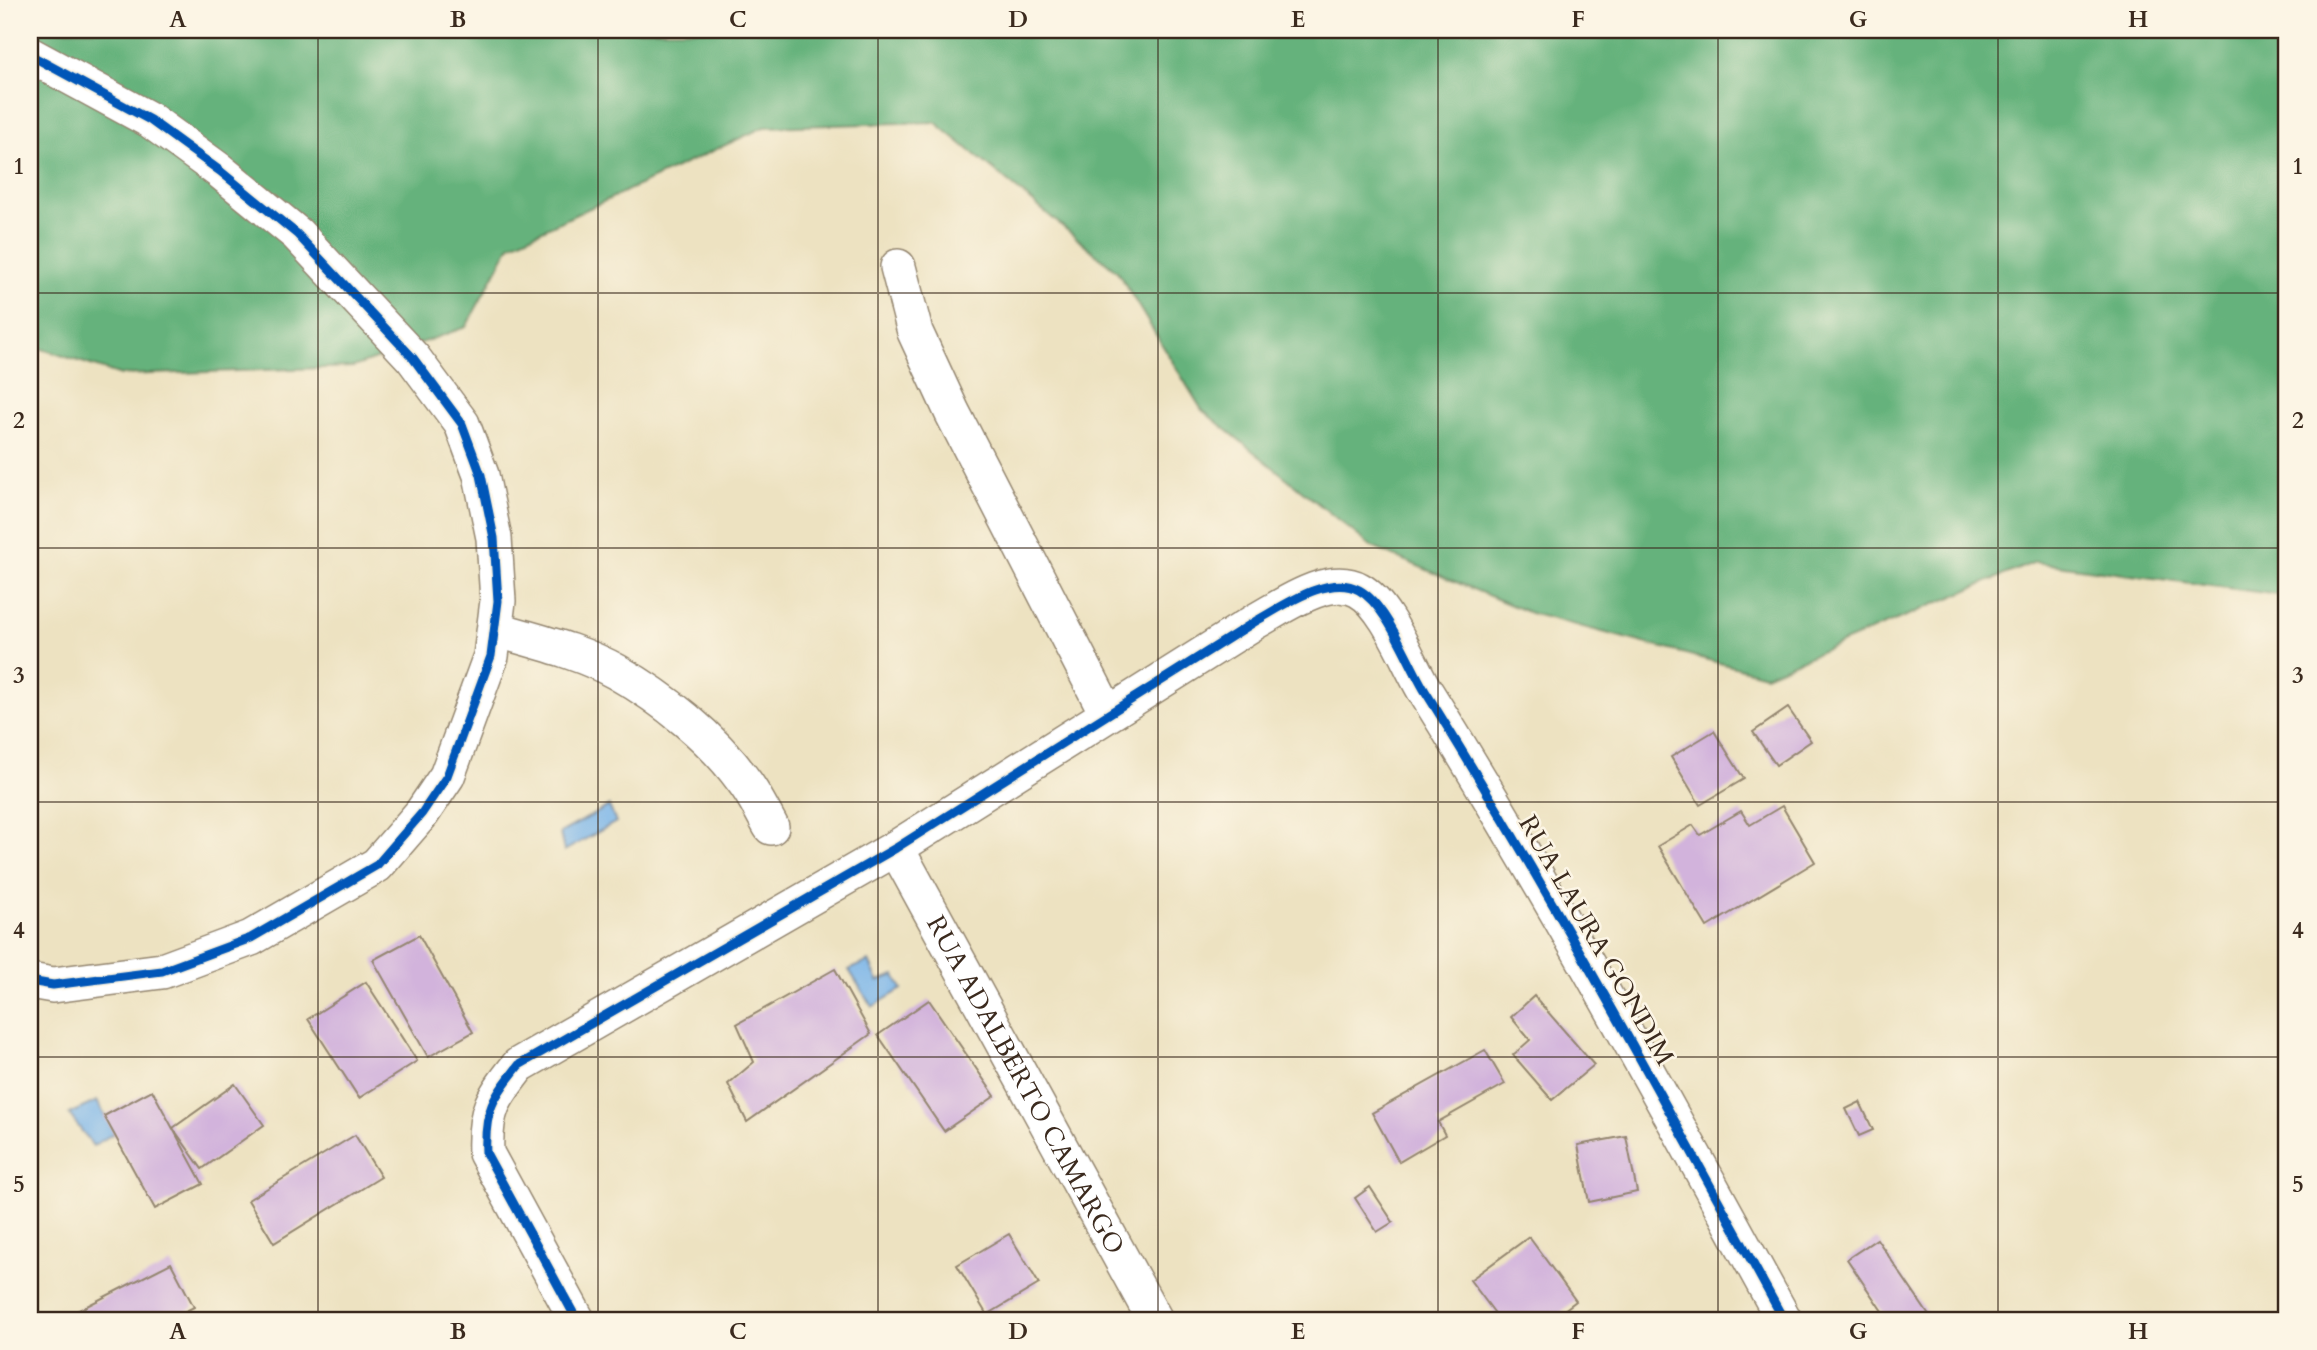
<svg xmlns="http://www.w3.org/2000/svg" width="2317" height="1350" font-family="Cardo,serif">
	<rect width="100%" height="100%" fill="#fcf5e5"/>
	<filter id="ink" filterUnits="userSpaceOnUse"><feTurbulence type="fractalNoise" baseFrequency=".0143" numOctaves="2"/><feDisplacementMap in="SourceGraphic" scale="14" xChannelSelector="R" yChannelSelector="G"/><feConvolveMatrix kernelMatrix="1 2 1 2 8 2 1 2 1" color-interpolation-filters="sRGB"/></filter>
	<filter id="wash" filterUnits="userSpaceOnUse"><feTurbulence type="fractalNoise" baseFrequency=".00686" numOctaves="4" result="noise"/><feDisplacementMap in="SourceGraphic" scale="28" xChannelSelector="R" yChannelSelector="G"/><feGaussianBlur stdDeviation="1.57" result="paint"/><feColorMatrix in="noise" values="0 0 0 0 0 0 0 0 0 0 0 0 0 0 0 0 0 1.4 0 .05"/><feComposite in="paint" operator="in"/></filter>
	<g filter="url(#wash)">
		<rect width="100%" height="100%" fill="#ede2c1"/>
		<path fill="#65b27b" stroke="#506e4c" stroke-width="2" d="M 30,30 L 2287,30 L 2287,596 L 2035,562 L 1765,675 L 1530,613 L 1372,547 L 1202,410 L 1117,271 L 935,122 L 764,127 L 510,245 L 466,327 L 353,367 L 121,375 L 30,345 Z"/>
		<g fill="#76b2e8" stroke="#586e83" stroke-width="2">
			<path d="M 609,806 L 616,822 L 564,851 L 560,833 Z"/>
			<path d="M 869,961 L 878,981 L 895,975 L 902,989 L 872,1007 L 849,970 Z"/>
			<path d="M 97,1101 L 114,1133 L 93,1146 L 69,1114 Z"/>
		</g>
		<g id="blocks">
			<g fill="#d2b3dc">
				<path d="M 1788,708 L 1811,741 L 1776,765 L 1753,732 Z"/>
				<path d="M 1714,731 L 1744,779 L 1700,805 L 1671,757 Z"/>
				<path d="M 1782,806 L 1815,862 L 1707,927 L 1658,846 L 1693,825 L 1700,835 L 1741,811 L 1750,825 Z"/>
				<path d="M 419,935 L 473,1032 L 428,1057 L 373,960 Z"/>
				<path d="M 835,969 L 871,1034 L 747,1122 L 728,1084 L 754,1062 L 737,1024 Z"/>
				<path d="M 366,982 L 417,1061 L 359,1098 L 308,1019 Z"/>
				<path d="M 1534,996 L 1594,1065 L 1552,1100 L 1513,1055 L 1530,1040 L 1511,1017 Z"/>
				<path d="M 929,1000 L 995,1096 L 944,1131 L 878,1035 Z"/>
				<path d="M 1485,1050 L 1505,1084 L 1438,1122 L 1445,1135 L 1399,1162 L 1372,1113 Z"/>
				<path d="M 235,1084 L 264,1125 L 202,1169 L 173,1128 Z"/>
				<path d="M 152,1090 L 203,1184 L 155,1209 L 104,1116 Z"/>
				<path d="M 1860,1102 L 1873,1130 L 1859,1136 L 1846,1109 Z"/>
				<path d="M 355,1135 L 381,1177 L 274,1243 L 248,1200 Z"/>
				<path d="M 1626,1136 L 1637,1192 L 1589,1202 L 1578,1145 Z"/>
				<path d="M 1370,1187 L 1393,1222 L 1377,1232 L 1355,1198 Z"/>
				<path d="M 1009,1234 L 1039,1284 L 987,1315 L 957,1265 Z"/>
				<path d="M 1529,1237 L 1576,1301 L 1551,1320 L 1500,1320 L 1470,1280 Z"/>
				<path d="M 1877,1239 L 1932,1320 L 1888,1320 L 1847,1259 Z"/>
				<path d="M 171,1263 L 194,1307 L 168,1320 L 82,1320 L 77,1311 Z"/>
			</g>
		</g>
	</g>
	<g filter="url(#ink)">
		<use href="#blocks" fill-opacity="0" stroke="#948670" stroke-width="2"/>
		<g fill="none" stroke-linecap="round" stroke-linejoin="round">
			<defs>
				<g id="street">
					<path d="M 30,55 L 150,120 L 220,171 L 297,234 L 413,358 L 462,424 L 481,475 L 494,538 L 498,601 L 491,656 L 447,776 L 422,813 L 377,865 L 251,938 L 162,971 L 53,985 L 30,981"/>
					<path d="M 898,267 L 915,332 L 952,412 L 1107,713"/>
					<path d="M 495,629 C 535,641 580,651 617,672 C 663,698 712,737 743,780 C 754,794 762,811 771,827"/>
					<path id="s1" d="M 896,848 L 1155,1320"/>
					<path d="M 577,1320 L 486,1153 C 484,1110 493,1098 519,1065 L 896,848 L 1256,621 C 1282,607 1328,573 1359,590 C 1387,605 1408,663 1425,691 C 1553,896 1668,1109 1784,1320"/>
				</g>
			</defs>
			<use href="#street" stroke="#948670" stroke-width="38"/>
			<use href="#street" stroke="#fff" stroke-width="35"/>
			<defs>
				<g id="cycleway">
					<path d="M 30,55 L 150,120 L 220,171 L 297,234 L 413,358 L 462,424 L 481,475 L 494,538 L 498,601 L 491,656 L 447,776 L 422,813 L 377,865 L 251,938 L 162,971 L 53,985 L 30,981"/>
					<path d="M 577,1320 L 486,1153 C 484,1110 493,1098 519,1065 L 896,848 L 1256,621 C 1282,607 1328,573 1359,590 C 1387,605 1408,663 1425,691 C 1553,896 1668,1109 1784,1320"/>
				</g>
			</defs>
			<use href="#cycleway" stroke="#fcf5e5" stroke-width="13"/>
			<use href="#cycleway" stroke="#0057b8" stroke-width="9"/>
		</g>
	</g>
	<path fill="none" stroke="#3b2a1e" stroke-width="2" stroke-opacity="0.55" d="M 318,30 L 318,1320M 598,30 L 598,1320M 878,30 L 878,1320M 1158,30 L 1158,1320M 1438,30 L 1438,1320M 1718,30 L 1718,1320M 1998,30 L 1998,1320M 30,293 L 2287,293M 30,548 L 2287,548M 30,802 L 2287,802M 30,1057 L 2287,1057"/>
	<g text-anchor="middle" stroke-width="5" stroke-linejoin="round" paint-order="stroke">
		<g font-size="26" fill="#3b2a1e" stroke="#fcf5e5">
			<text transform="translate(1597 940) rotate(60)" y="9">RUA LAURA GONDIM</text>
			<text dy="9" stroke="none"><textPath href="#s1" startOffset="270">RUA ADALBERTO CAMARGO</textPath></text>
		</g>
	</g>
	<rect width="2317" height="1350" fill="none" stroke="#fcf5e5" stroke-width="77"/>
	<rect x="38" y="38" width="2240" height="1274" fill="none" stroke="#3b2a1e" stroke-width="2.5"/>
	<g font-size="23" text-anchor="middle" font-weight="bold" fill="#3b2a1e">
		<text x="178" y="27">A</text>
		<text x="458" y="27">B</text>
		<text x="738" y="27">C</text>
		<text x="1018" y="27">D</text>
		<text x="1298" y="27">E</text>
		<text x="1578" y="27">F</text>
		<text x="1858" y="27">G</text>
		<text x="2138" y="27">H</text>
		<text x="19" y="174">1</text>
		<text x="2298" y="174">1</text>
		<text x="19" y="428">2</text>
		<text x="2298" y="428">2</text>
		<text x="19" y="683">3</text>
		<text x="2298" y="683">3</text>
		<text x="19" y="938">4</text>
		<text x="2298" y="938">4</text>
		<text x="19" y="1192">5</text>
		<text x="2298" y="1192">5</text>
		<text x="178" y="1339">A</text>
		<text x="458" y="1339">B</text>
		<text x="738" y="1339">C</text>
		<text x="1018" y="1339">D</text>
		<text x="1298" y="1339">E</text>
		<text x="1578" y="1339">F</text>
		<text x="1858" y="1339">G</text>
		<text x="2138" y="1339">H</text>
	</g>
</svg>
